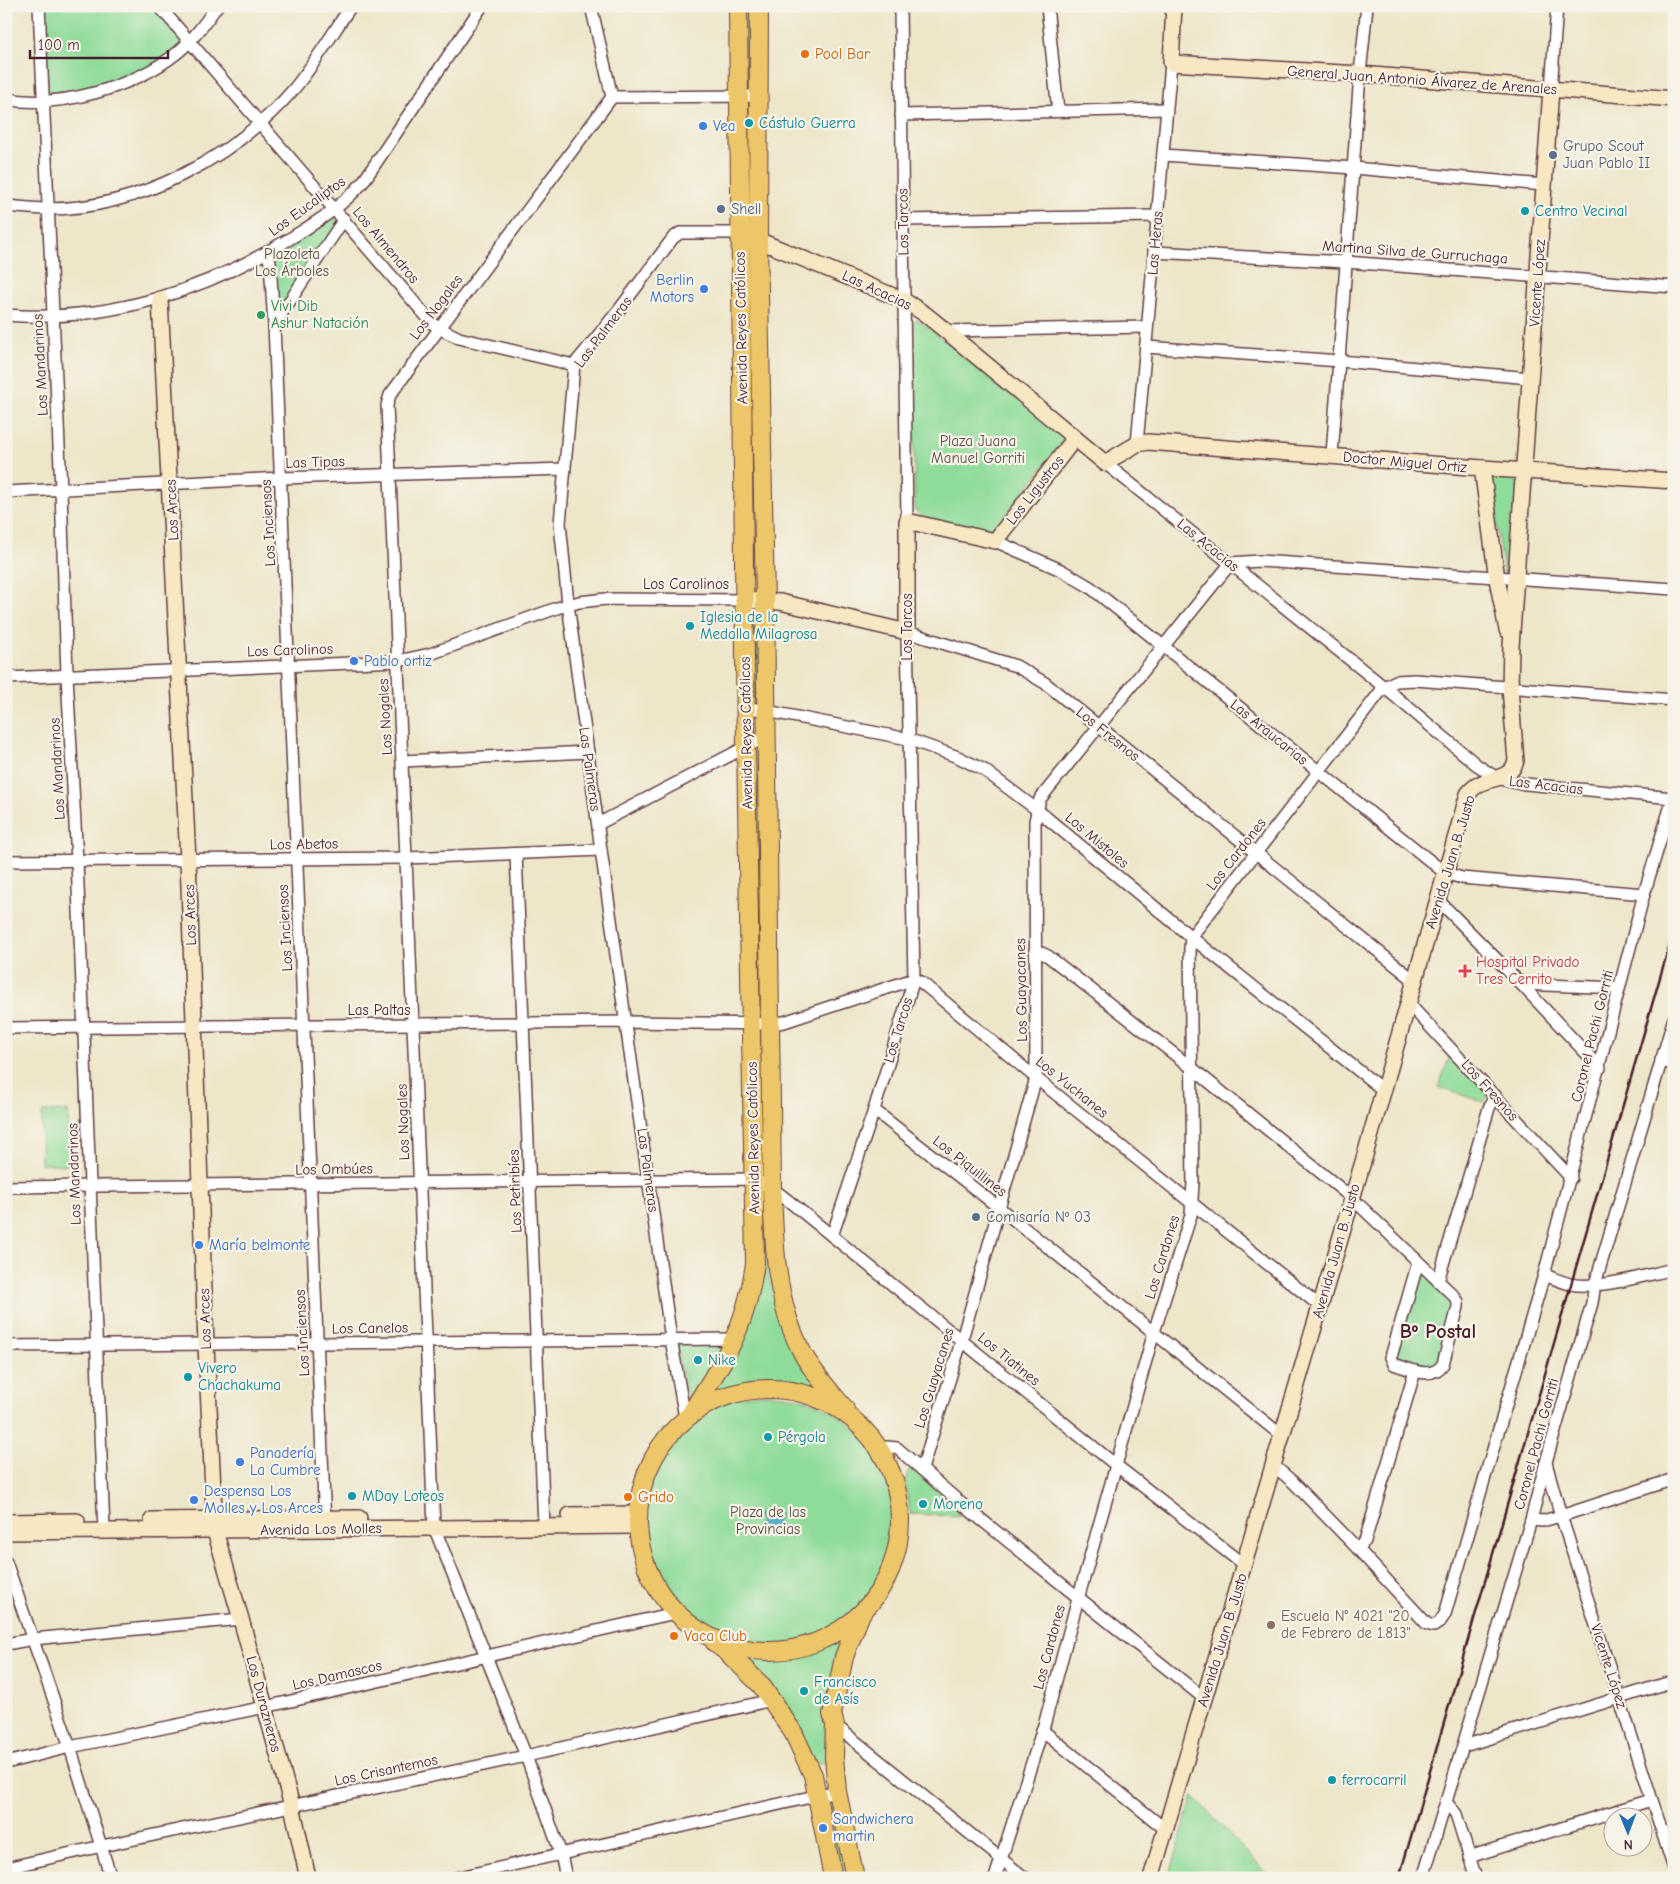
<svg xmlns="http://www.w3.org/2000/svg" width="1680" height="1884" font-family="'Comic Neue',sans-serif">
	<rect width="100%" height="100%" fill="#f7f3e8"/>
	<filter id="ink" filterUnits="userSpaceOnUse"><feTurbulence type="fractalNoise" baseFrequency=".02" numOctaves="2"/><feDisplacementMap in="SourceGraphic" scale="10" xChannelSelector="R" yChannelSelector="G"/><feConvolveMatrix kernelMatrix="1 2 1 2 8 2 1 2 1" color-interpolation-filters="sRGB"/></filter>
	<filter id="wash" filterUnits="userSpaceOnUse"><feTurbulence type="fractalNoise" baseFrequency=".0096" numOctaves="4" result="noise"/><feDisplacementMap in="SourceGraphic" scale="20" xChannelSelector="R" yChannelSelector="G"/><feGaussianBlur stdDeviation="1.12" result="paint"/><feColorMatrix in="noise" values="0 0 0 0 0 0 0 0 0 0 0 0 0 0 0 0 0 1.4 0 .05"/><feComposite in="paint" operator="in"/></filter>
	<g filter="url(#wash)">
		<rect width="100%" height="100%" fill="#ede6c9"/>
		<g fill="#8fdc9a" stroke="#6c7e62">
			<path d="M 39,6 L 160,6 L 191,41 L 136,78 L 44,101 Z"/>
			<path d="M 740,6 L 754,6 L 751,89 L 746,91 Z"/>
			<path d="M 335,208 L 344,219 L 274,325 L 267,253 Z"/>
			<path d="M 916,320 L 919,320 L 1062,435 L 1065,439 L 995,529 C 980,536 940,521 923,517 L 915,510 L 912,325 Z"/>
			<path d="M 1519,477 L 1513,574 L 1504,573 L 1490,478 Z"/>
			<path d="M 751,608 L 760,608 L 762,700 L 752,700 Z"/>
			<path d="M 751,751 L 762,751 L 766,1012 L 756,1012 Z"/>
			<path d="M 1451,1054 L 1489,1094 L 1484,1102 L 1438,1087 Z"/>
			<path d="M 68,1111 L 70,1165 L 41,1164 L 42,1112 Z"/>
			<path d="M 759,1199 L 767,1199 L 769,1276 L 782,1322 L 825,1396 C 777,1385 748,1378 702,1403 L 736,1343 Z"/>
			<path d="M 1418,1262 L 1458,1302 L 1436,1371 L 1394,1364 Z"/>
			<path d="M 679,1343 L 722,1343 L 725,1345 L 688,1403 L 676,1345 Z"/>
			<circle cx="768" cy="1520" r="126"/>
			<path d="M 910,1469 L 915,1471 L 959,1509 L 959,1516 L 910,1514 C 909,1502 901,1478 910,1469 Z"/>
			<path d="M 848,1626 L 826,1725 L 826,1762 L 817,1764 L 731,1648 C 777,1661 809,1652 848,1626 Z"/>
			<path d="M 1193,1796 L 1271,1878 L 1169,1878 Z"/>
			<path d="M 833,1799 L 849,1874 L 839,1876 L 823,1801 Z"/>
		</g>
		<path fill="#43a8c3" stroke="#466477" d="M 768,1507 L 772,1514 L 780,1514 L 776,1521 L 780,1527 L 772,1528 L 768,1535 L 764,1528 L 756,1528 L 760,1521 L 756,1514 L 764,1514 Z"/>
	</g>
	<g filter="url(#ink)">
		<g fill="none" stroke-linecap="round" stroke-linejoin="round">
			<defs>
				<g id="street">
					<path d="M 39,6 L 61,489 L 67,675 L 77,861 L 104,1531"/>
					<path d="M 159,6 L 433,324 L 439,328 L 459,338 L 574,365"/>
					<path d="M 591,6 L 612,97"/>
					<path d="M 900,6 L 907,521"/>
					<path d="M 1047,6 L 1058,111"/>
					<path d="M 1551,89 L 1557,6"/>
					<path d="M 6,99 C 61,109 134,87 177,53 C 193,40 205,23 217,6"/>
					<path d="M 901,115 L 1166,109"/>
					<path d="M 1163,155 L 1354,168 L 1544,185"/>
					<path d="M 6,206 C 20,207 34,209 48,209 C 138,209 235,157 293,90 C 315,64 332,34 351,6"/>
					<path d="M 903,220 L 1157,216"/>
					<path d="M 1154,252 L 1346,262 L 1674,287"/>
					<path d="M 267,253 L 270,262 L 274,325"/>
					<path d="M 6,315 C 108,323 206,290 291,238 C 317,222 344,205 363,182 L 482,6"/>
					<path d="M 946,331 L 1147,327"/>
					<path d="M 1146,347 L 1340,361 L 1530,378"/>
					<path d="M 1137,444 L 1171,63"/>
					<path d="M 1332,455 L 1360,74 L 1367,6"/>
					<path d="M 1105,463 L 1384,687 L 1477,765 L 1497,778 L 1516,783 L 1673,798"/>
					<path d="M 6,492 L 281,478 L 565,469"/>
					<path d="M 995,541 L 1061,570 L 1090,587 L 1445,873 L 1462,878 L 1644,894"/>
					<path d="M 6,678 L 398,661 L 430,654 L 557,608 L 579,602 L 606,599 L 745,600"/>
					<path d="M 746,707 L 908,739 L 958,757 L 984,770 L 1036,809 L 1191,937 L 1383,1090"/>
					<path d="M 403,761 L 588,752"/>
					<path d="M 598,824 L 767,736"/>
					<path d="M 516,854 L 544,1526"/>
					<path d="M 6,861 L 407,858 L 601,850"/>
					<path d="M 1438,900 L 1521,984 L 1600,1068"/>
					<path d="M 1035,950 L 1048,956 L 1192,1068 L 1352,1198 L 1454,1296 L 1458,1302 L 1458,1307 L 1443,1364 C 1432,1381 1409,1369 1394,1364 L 1391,1357 L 1418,1262"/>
					<path d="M 1521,984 L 1619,988"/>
					<path d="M 1408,1003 L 1571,1178"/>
					<path d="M 6,1028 L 627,1022 L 770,1024 L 784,1022 L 914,979 L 921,982 L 1036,1078 L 1320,1306"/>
					<path d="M 1661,1060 L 1674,1065"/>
					<path d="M 874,1110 L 998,1207 L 1281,1435"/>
					<path d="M 6,1187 L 753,1179 L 772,1188 L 790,1202 L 1117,1466 L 1244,1565"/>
					<path d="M 832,1236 L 874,1110 L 914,979 L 907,632 L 1016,666 L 1045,683 L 1415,981"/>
					<path d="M 1544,1275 C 1553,1278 1562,1282 1570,1284 C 1598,1290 1646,1275 1674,1269"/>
					<path d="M 1438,1281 L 1489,1108 L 1495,1095"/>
					<path d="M 6,1346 L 733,1339"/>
					<path d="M 685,1418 L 671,1339 L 601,850 L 568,604 L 560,523 L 574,365 L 619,310 L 673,238 L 680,233 L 740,233"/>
					<path d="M 881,1450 L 887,1447 L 897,1448 L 963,1505 L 1205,1699"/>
					<path d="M 1546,1463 L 1561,1516 L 1674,1869"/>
					<path d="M 1273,1465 L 1293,1482 L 1357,1548 L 1427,1624 L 1434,1626 L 1440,1622 L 1445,1614 L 1544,1275 L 1644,894 L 1674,795"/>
					<path d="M 922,1469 L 962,1339 L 1036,1078 L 1035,821 L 1040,799 L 1217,580 L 1231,563 L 1259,561 L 1674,589"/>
					<path d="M 1531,1520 L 1542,1521 L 1561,1516 L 1674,1479"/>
					<path d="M 325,1525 L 274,325 L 344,219"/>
					<path d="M 1357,1548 L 1365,1541 L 1415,1371"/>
					<path d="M 6,1562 L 70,1747 L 111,1878"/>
					<path d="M 6,1644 L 33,1639 L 241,1619"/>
					<path d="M 835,1725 L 1025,1878"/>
					<path d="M 1042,1730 L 1165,1829"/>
					<path d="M 1464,1746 L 1674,1681"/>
					<path d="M 6,1763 L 70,1747 L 265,1707 L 675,1613"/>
					<path d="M 1446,1802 L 1456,1814 L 1476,1878"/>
					<path d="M 1469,1857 L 1651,1800"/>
					<path d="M 6,1868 L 102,1846 L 526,1756 L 772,1700"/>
					<path d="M 455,1878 L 837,1791"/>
					<path d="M 566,1878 L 561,1854 L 526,1756 L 434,1527 L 387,405 L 390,395 L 612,97 L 759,96"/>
					<path d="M 995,1878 L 1045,1722 L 1074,1613 L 1154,1332 L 1191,1215 L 1193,1183 L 1190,948 L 1191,937 L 1384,687 L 1396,681 L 1415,680 L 1674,700"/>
					<path d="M 1423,1878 L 1531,1520 L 1546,1462 L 1592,1303 L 1595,1284 L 1674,1018"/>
				</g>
				<g id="secondary">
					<path d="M 1174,6 L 1171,63 L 1360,74 L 1674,99"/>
					<path d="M 748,236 L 903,300 L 925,314 L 946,331 L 1105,463 L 1137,444 L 1148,442 L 1482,468 L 1674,481"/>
					<path d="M 160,299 L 188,860 L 206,1345 L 215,1531 L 241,1619 L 292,1806 L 308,1878"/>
					<path d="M 1482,468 L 1497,579 L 1507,630"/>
					<path d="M 745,600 L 780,602 L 907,632 L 907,521 L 995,541 L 1075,438"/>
					<path d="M 570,1515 L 636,1514"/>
					<path d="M 152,1520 L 359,1518"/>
					<path d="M 6,1522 L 77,1521"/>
					<path d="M 6,1532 L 636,1526"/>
					<path d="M 1151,1878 L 1365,1155 L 1468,794 C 1483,773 1509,785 1516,761 L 1510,688 L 1511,646 L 1551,89"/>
				</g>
				<g id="primary">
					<path d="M 759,6 L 758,241 L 765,601 L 772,1188 C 774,1245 775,1302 803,1354 C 814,1374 830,1391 845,1409"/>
					<circle cx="769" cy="1520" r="131"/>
					<path d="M 690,1415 C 702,1394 717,1373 728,1351 C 742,1325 751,1292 755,1263 L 746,746 L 738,6"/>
					<path d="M 715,1643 L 727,1652 L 761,1685 L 793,1732 L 813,1775 L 833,1878"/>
					<path d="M 855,1878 L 837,1791 L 834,1757 L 835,1725 L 832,1714 L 844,1657 L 860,1616"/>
				</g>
			</defs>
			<use href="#street" stroke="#623d43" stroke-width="14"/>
			<use href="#secondary" stroke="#623d43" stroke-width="18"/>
			<use href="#primary" stroke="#623d43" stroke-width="20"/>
			<use href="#street" stroke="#fff" stroke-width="11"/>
			<use href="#secondary" stroke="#f7e8c3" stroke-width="15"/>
			<use href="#primary" stroke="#ecc669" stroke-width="18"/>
			<path stroke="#4a1f2b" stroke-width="2.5" d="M 1399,1878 L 1674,929"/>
		</g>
	</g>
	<g fill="#e8710a" stroke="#f7f3e8" stroke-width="2">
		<circle cx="805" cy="54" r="5"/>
		<circle cx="628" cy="1497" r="5"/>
		<circle cx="674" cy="1636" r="5"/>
	</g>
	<g fill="#0f9aa8" stroke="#f7f3e8" stroke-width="2">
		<circle cx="749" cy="123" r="5"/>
		<circle cx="1525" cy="211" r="5"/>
		<circle cx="690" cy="626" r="5"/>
		<circle cx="698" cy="1360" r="5"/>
		<circle cx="188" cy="1377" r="5"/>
		<circle cx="768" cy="1437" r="5"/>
		<circle cx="352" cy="1496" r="5"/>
		<circle cx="923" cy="1504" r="5"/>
		<circle cx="804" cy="1691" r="5"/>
		<circle cx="1332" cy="1780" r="5"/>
	</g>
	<g fill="#3f7fe0" stroke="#f7f3e8" stroke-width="2">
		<circle cx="703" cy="126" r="5"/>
		<circle cx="704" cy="289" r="5"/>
		<circle cx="354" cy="661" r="5"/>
		<circle cx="199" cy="1245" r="5"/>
		<circle cx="240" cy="1462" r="5"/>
		<circle cx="194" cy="1500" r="5"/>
		<circle cx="823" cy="1828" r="5"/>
	</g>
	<g fill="#5c6f8a" stroke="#f7f3e8" stroke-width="2">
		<circle cx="1553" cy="155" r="5"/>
		<circle cx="721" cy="209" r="5"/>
		<circle cx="976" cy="1217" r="5"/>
	</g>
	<circle fill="#2e9e5b" stroke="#f7f3e8" stroke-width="2" cx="261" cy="315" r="5"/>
	<path fill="#e0444e" stroke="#f7f3e8" stroke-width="2" d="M1462.5 963.5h5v5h5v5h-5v5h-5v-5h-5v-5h5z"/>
	<circle fill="#8d6e63" stroke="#f7f3e8" stroke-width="2" cx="1271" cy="1625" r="5"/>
	<g text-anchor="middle" stroke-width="4.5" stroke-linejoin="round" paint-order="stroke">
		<g font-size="15" fill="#c56008" stroke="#f7f3e8" text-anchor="start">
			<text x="815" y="59">Pool Bar</text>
			<text x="638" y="1502">Grido</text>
			<text x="684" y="1641">Vaca Club</text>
		</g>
		<g font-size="15" fill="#4a1f2b" stroke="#f7f3e8">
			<text transform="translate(1422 80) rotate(4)" y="5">General Juan Antonio Álvarez de Arenales</text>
			<text transform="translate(307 206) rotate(-36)" y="5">Los Eucaliptos</text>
			<text transform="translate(903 222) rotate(-91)" y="5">Los Tarcos</text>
			<text transform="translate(1155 243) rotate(-85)" y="5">Las Heras</text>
			<text transform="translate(386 245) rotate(50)" y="5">Los Almendros</text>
			<text transform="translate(1415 252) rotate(4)" y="5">Martina Silva de Gurruchaga</text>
			<text transform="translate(1537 283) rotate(-86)" y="5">Vicente López</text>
			<text transform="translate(877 290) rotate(25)" y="5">Las Acacias</text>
			<text transform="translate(436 307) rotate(-53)" y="5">Los Nogales</text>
			<text transform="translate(741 328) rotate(-91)" y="5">Avenida Reyes Católicos</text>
			<text transform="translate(603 332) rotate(-53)" y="5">Las Palmeras</text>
			<text transform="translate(40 365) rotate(-93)" y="5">Los Mandarinos</text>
			<text transform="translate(315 462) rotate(-2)" y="5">Las Tipas</text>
			<text transform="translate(1405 462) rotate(5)" y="5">Doctor Miguel Ortiz</text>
			<text transform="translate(1035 490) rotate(-52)" y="5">Los Ligustros</text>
			<text transform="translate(172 510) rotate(-93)" y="5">Los Arces</text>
			<text transform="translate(268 523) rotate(-93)" y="5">Los Inciensos</text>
			<text transform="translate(1208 545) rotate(39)" y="5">Las Acacias</text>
			<text x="686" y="589">Los Carolinos</text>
			<text transform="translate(907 627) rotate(-90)" y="5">Los Tarcos</text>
			<text transform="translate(290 650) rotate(-2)" y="5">Los Carolinos</text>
			<text transform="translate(385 717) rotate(-93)" y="5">Los Nogales</text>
			<text transform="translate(1269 732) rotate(39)" y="5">Las Araucarias</text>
			<text transform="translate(746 733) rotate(-91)" y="5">Avenida Reyes Católicos</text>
			<text transform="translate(1108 734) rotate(39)" y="5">Los Fresnos</text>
			<text transform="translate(57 769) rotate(-93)" y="5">Los Mandarinos</text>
			<text transform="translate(590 769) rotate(82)" y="5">Las Palmeras</text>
			<text transform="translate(1546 785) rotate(7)" y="5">Las Acacias</text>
			<text transform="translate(1097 840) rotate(40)" y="5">Los Mistoles</text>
			<text transform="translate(304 844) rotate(-1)" y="5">Los Abetos</text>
			<text transform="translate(1236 854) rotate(-52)" y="5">Los Cardones</text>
			<text transform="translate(1450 862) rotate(-73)" y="5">Avenida Juan B. Justo</text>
			<text transform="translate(190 915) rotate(-92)" y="5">Los Arces</text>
			<text transform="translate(285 928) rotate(-93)" y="5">Los Inciensos</text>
			<text transform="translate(1021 990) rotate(-91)" y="5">Los Guayacanes</text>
			<text x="379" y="1015">Las Paltas</text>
			<text transform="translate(898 1030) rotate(-73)" y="5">Los Tarcos</text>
			<text transform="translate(1592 1036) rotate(-76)" y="5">Coronel Pachi Gorriti</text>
			<text transform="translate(1072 1087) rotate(39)" y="5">Los Yuchanes</text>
			<text transform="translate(1490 1090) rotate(48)" y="5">Los Fresnos</text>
			<text transform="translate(403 1122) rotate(-92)" y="5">Los Nogales</text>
			<text transform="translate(753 1138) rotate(-91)" y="5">Avenida Reyes Católicos</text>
			<text transform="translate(970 1166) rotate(38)" y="5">Los Piquillines</text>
			<text transform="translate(334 1169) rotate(-1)" y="5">Los Ombúes</text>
			<text transform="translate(648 1170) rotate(82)" y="5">Las Palmeras</text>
			<text transform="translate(74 1174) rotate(-92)" y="5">Los Mandarinos</text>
			<text transform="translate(515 1191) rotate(-92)" y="5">Los Petiribíes</text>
			<text transform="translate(1336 1251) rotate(-74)" y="5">Avenida Juan B. Justo</text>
			<text transform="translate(1162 1257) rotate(-73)" y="5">Los Cardones</text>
			<text transform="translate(205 1319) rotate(-92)" y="5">Los Arces</text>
			<text transform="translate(370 1328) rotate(-1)" y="5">Los Canelos</text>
			<text transform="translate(302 1333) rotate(-93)" y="5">Los Inciensos</text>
			<text transform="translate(1009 1359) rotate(39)" y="5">Los Tiatines</text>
			<text transform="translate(934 1378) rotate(-73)" y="5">Los Guayacanes</text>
			<text transform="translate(1536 1444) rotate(-75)" y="5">Coronel Pachi Gorriti</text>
			<text transform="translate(321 1529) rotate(-1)" y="5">Avenida Los Molles</text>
			<text transform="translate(1222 1640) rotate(-73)" y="5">Avenida Juan B. Justo</text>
			<text transform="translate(1049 1647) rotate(-75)" y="5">Los Cardones</text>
			<text transform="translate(1609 1666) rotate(72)" y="5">Vicente López</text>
			<text transform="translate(337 1675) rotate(-13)" y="5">Los Damascos</text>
			<text transform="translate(264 1704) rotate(75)" y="5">Los Durazneros</text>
			<text transform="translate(386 1770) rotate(-12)" y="5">Los Crisantemos</text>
		</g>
		<g font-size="15" fill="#0d838f" stroke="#f7f3e8" text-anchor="start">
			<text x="759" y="128">Cástulo Guerra</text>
			<text x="1535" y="216">Centro Vecinal</text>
			<text x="700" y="622">Iglesia de la<tspan x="700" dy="17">Medalla Milagrosa</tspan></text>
			<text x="708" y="1365">Nike</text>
			<text x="198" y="1373">Vivero<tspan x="198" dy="17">Chachakuma</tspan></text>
			<text x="778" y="1442">Pérgola</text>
			<text x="362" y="1501">MDay Loteos</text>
			<text x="933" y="1509">Moreno</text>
			<text x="814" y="1687">Francisco<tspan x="814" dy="17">de Asís</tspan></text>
			<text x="1342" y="1785">ferrocarril</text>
		</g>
		<g font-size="15" fill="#366cbe" stroke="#f7f3e8" text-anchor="start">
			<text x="713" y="131">Vea</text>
			<text x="694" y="285" text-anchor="end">Berlin<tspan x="694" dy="17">Motors</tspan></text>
			<text x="364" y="666">Pablo ortiz</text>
			<text x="209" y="1250">María belmonte</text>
			<text x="250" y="1458">Panadería<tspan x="250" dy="17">La Cumbre</tspan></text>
			<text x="204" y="1496">Despensa Los<tspan x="204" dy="17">Molles y Los Arces</tspan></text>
			<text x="833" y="1824">Sandwichera<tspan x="833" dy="17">martin</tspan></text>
		</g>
		<g font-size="15" fill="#4e5e75" stroke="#f7f3e8" text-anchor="start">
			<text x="1563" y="151">Grupo Scout<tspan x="1563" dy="17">Juan Pablo II</tspan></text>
			<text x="731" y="214">Shell</text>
			<text x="986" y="1222">Comisaría Nº 03</text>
		</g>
		<g font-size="15" fill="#5b4e47" stroke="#f7f3e8">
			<text x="292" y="259">Plazoleta<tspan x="292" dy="17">Los Árboles</tspan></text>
			<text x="978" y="446">Plaza Juana<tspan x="978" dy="17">Manuel Gorriti</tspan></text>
			<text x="768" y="1517">Plaza de las<tspan x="768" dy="17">Provincias</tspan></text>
		</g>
		<g font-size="15" fill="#27864d" stroke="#f7f3e8" text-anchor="start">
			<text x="271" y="311">Vivi Dib<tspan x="271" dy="17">Ashur Natación</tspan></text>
		</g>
		<g font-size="15" fill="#be3a42" stroke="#f7f3e8" text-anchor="start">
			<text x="1476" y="967">Hospital Privado<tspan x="1476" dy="17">Tres Cerrito</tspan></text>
		</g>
		<g font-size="15" fill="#785e54" stroke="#f7f3e8" text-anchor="start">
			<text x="1281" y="1621">Escuela N° 4021 "20<tspan x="1281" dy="17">de Febrero de 1.813"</tspan></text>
		</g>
		<g font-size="20" font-weight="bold" fill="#4a1f2b" stroke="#f7f3e8">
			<text x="1438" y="1338">Bº Postal</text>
		</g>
	</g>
	<rect width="1680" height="1884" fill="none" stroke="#f7f3e8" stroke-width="25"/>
	<g transform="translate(1628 1832) rotate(179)"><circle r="24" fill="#f7f3e8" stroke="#b29e9c"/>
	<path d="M0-4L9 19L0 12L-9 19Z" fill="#1f6fb2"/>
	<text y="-8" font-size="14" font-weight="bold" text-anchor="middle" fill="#4a1f2b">N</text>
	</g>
	<path d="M30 50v8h138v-8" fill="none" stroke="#4a1f2b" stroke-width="2.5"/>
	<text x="38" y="50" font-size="15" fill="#4a1f2b" stroke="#f7f3e8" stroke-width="4" paint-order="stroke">100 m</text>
</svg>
